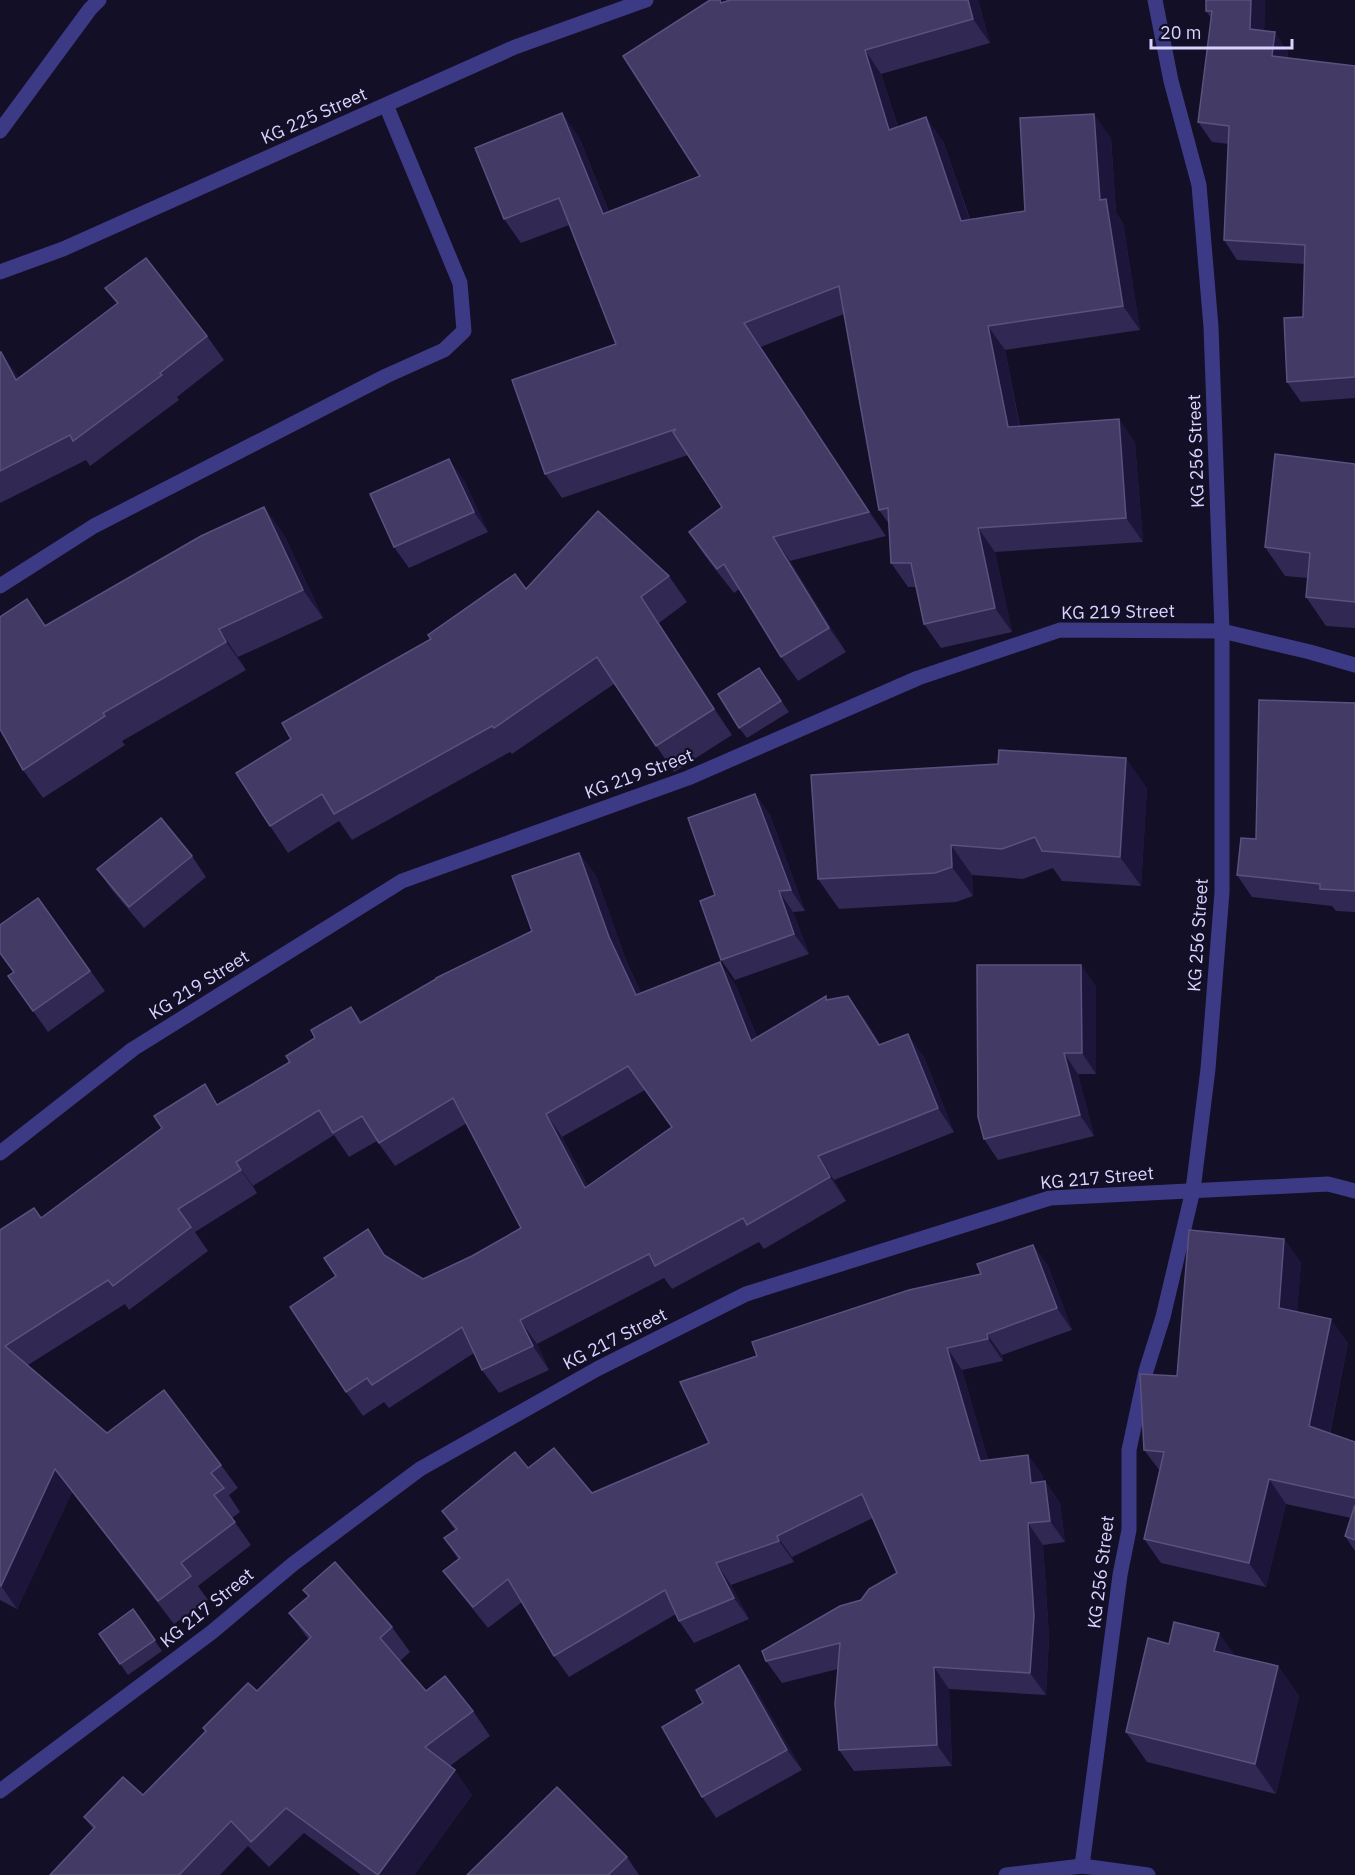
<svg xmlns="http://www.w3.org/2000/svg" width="1355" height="1875" font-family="'IBM Plex Sans',sans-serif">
	<rect width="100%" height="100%" fill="#130f26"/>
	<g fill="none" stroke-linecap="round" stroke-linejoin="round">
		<g stroke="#3d3a85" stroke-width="15">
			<path d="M 0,131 L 90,9 L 99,0"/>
			<path d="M 0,272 L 63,249 L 515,47 L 646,0"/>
			<path d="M 0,586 L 94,526 L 386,376 L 444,350 L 464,331 L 460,283 L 386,105"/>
			<path d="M 0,1153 L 133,1049 L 402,881 L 688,778 L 918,678 L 1060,630 L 1222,631 L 1310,652 L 1355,665"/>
			<path d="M 0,1791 L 212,1632 L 293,1564 L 420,1469 L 597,1369 L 746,1294 L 1050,1198 L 1328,1184 L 1355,1191"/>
			<path d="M 1082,1866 L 1120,1575 L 1129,1530 L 1129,1450 L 1146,1371 L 1163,1317 L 1193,1190 L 1208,1069 L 1222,892 L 1222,631 L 1211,327 L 1199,185 L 1171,81 L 1155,0"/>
			<path d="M 1006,1875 L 1082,1866 L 1148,1875"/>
		</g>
	</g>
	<g fill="#312854" fill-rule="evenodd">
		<path d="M 730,0 L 978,0 L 990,43 L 881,74 L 898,127 L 943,141 L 970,219 L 1025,211 L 1111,138 L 1116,213 L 1123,223 L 1140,330 L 1005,350 L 1020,426 L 1119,419 L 1135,443 L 1143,542 L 995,552 L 1012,632 L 941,648 L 924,624 L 916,587 L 908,587 L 891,563 L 889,524 L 879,510 L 844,314 L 761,347 L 886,536 L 790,561 L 846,652 L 798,681 L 781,657 L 739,589 L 734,593 L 705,556 L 689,532 L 722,507 L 688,455 L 562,498 L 545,474 L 616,344 L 569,225 L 521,243 L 504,219 L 579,137 L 609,212 L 700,176 L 722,3 Z"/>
		<path d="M 1206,0 L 1265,0 L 1264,31 L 1288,52 L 1288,58 L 1355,66 L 1355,398 L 1301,402 L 1287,382 L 1303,317 L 1305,264 L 1237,260 L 1224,240 L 1229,144 L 1212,142 L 1198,122 L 1211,18 L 1206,11 Z"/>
		<path d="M 105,288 L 207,336 L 224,360 L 177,397 L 179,400 L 90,466 L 86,460 L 0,503 L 0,352 L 19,378 L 117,304 Z"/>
		<path d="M 1355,464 L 1355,628 L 1326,626 L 1306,597 L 1308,578 L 1285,576 L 1265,547 Z"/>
		<path d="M 464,480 L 488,532 L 409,568 L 394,547 Z"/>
		<path d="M 264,507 L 284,535 L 323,618 L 238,657 L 246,670 L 122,741 L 125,745 L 43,798 L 23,770 L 45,625 Z"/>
		<path d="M 669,576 L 687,602 L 659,623 L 732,735 L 674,772 L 614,684 L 512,754 L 510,752 L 352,840 L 339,821 L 288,853 L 270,826 L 526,589 Z"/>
		<path d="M 767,679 L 789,712 L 747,738 L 739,728 Z"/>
		<path d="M 1355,703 L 1355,912 L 1336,911 L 1332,906 L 1252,897 L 1237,875 L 1256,839 Z"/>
		<path d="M 1147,788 L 1141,886 L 1062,881 L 1053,868 L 1023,879 L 972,875 L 973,896 L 956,902 L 839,909 L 818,879 Z"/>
		<path d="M 755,794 L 770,815 L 805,911 L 793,912 L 809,954 L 735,980 L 721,960 L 715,895 Z"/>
		<path d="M 579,853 L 596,876 L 626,960 L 641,993 L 720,962 L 736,986 L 757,1037 L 828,1000 L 865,1019 L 880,1044 L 924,1057 L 954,1132 L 834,1180 L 846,1201 L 764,1249 L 759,1242 L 672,1289 L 664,1278 L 537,1344 L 549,1370 L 499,1393 L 482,1370 L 474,1353 L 389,1408 L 384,1402 L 363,1416 L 346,1392 L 386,1256 L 423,1279 L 472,1256 L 521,1228 L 467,1123 L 395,1166 L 377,1141 L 349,1157 L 334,1135 L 253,1186 L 257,1193 L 195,1232 L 208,1251 L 129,1310 L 125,1304 L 28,1365 L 107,1433 L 221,1465 L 238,1488 L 229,1495 L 240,1512 L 232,1518 L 251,1545 L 198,1586 L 208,1600 L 174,1624 L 72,1492 L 17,1609 L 0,1600 L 0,1230 L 42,1218 L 219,1104 L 290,1062 L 315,1038 L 351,1007 L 362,1022 L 532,931 ZM 645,1090 L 671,1127 L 588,1186 L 562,1137 Z"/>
		<path d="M 192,856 L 206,877 L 144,928 L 112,890 L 97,869 Z"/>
		<path d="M 38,898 L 105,991 L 48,1032 L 8,976 L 13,972 L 0,954 L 0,925 Z"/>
		<path d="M 1096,986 L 1096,1074 L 1078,1074 L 1094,1136 L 998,1160 L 984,1139 Z"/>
		<path d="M 1284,1239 L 1301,1263 L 1297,1312 L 1348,1343 L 1330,1433 L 1355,1442 L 1355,1551 L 1345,1536 L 1351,1518 L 1286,1504 L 1266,1587 L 1161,1563 L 1144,1539 L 1160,1471 L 1144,1450 L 1177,1376 Z"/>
		<path d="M 1033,1245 L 1048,1266 L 1072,1330 L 1002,1355 L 1003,1361 L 962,1370 L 988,1460 L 1028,1455 L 1043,1476 L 1043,1481 L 1045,1481 L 1060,1503 L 1065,1542 L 1043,1545 L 1049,1637 L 1046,1695 L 949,1689 L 952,1766 L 854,1771 L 839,1750 L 838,1669 L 782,1683 L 766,1661 L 861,1600 L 897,1573 L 873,1518 L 792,1557 L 794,1562 L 731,1585 L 749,1619 L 694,1643 L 679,1621 L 676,1614 L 569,1677 L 554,1656 L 522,1602 L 488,1628 L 459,1592 L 443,1571 L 458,1559 L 444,1538 L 455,1530 L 442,1511 L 528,1468 L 592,1493 L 709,1443 L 757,1356 L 981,1274 Z"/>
		<path d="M 303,1590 L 392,1627 L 410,1652 L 400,1661 L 426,1691 L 473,1711 L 490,1736 L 450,1766 L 472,1795 L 414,1875 L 361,1875 L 304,1833 L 269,1867 L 248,1846 L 220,1875 L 50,1875 L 93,1829 L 84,1817 L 143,1795 L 206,1732 L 203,1728 L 257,1691 L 309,1640 L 289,1613 L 308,1596 Z"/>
		<path d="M 133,1609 L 162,1651 L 128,1675 L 99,1634 Z"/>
		<path d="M 1169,1644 L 1235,1656 L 1278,1666 L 1299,1696 L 1276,1794 L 1147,1762 L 1126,1732 Z"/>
		<path d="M 739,1665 L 754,1686 L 802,1770 L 716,1818 L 702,1797 L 703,1703 Z"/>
		<path d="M 627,1857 L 639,1875 L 467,1875 Z"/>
	</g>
	<g fill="#1d163a">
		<path d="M 968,0 L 978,0 L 990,43 L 973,19 Z"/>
		<path d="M 1251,0 L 1265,0 L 1264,49 L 1250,29 Z"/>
		<path d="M 1275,32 L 1288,52 L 1286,75 L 1272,56 Z"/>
		<path d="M 865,50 L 881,74 L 906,154 L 889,130 Z"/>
		<path d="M 562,113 L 579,137 L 619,238 L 603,214 Z"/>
		<path d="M 1094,114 L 1111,138 L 1116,213 L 1123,223 L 1140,330 L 1123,306 L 1100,200 Z"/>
		<path d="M 926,117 L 943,141 L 978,245 L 961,221 Z"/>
		<path d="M 744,323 L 761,347 L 886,536 L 869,512 Z"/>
		<path d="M 988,326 L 1005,350 L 1024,451 L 1008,427 Z"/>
		<path d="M 1,352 L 18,376 L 33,404 L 16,380 Z"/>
		<path d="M 1119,419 L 1135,443 L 1143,542 L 1126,518 Z"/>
		<path d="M 449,459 L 464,480 L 488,532 L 474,512 Z"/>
		<path d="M 264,507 L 284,535 L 323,618 L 303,590 Z"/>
		<path d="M 978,528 L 995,552 L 1012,632 L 995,608 Z"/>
		<path d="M 773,537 L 790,561 L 846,652 L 829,628 Z"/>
		<path d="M 641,597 L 659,623 L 732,735 L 714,709 Z"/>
		<path d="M 219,629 L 238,657 L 246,670 L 226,642 Z"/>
		<path d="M 1126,758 L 1147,788 L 1141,886 L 1120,857 Z"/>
		<path d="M 755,794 L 770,815 L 805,911 L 791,890 Z"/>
		<path d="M 951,845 L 972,875 L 973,896 L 952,867 Z"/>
		<path d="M 579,853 L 596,876 L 626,960 L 652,1018 L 636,995 L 609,937 Z"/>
		<path d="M 779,891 L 793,912 L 809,954 L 794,934 Z"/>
		<path d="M 720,962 L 736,986 L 768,1064 L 751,1041 Z"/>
		<path d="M 1081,965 L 1096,986 L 1096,1074 L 1082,1053 Z"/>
		<path d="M 848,996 L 865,1019 L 895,1069 L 879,1045 Z"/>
		<path d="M 908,1034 L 924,1057 L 954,1132 L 938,1108 Z"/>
		<path d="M 1064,1053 L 1078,1074 L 1094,1136 L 1080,1115 Z"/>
		<path d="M 546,1114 L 562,1137 L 601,1211 L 585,1188 Z"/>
		<path d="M 818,1156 L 834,1180 L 846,1201 L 830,1177 Z"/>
		<path d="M 236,1162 L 253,1186 L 257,1193 L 241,1170 Z"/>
		<path d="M 1284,1239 L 1301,1263 L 1296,1333 L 1279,1308 Z"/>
		<path d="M 1033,1245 L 1048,1266 L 1072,1330 L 1057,1308 Z"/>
		<path d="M 1331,1319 L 1348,1343 L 1326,1450 L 1309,1426 Z"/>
		<path d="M 520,1320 L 537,1344 L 549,1370 L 533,1346 Z"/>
		<path d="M 987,1334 L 1002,1355 L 1003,1361 L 988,1339 Z"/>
		<path d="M 947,1348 L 962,1370 L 995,1482 L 980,1461 Z"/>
		<path d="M 1028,1455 L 1043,1476 L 1046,1504 L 1031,1483 Z"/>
		<path d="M 55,1469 L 72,1492 L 17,1609 L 1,1586 Z"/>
		<path d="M 1269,1479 L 1286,1504 L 1266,1587 L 1249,1563 Z"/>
		<path d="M 1045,1481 L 1060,1503 L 1065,1542 L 1050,1521 Z"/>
		<path d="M 1028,1523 L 1043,1545 L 1049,1637 L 1046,1695 L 1030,1673 Z"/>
		<path d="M 777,1536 L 792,1557 L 794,1562 L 779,1541 Z"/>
		<path d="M 716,1563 L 731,1585 L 749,1619 L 734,1598 Z"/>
		<path d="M 1219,1633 L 1240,1662 L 1214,1651 Z"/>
		<path d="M 739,1665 L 754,1686 L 802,1770 L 787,1750 Z"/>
		<path d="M 1278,1666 L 1299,1696 L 1276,1794 L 1255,1764 Z"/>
		<path d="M 934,1667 L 949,1689 L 952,1766 L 937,1745 Z"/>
		<path d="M 455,1770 L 472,1795 L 414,1875 L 378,1875 Z"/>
	</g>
	<g fill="#433a66" stroke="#5a527e" stroke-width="1.5" fill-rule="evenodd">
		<path d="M 710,0 L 720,0 L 721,3 L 730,0 L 968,0 L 973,19 L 865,50 L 889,130 L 926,117 L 961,221 L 1025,211 L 1020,118 L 1094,114 L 1100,200 L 1106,199 L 1123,306 L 988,326 L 1008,427 L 1119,419 L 1126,518 L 978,528 L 995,608 L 924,624 L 911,563 L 891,563 L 888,508 L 879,510 L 839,286 L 744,323 L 869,512 L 773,537 L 829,628 L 781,657 L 724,564 L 717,569 L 689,532 L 722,507 L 673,432 L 676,429 L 545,474 L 512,380 L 616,344 L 559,198 L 504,219 L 475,148 L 562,113 L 603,214 L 700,176 L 623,56 Z"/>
		<path d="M 1206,0 L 1251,0 L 1250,29 L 1275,32 L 1272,56 L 1355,66 L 1355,377 L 1287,382 L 1284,318 L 1303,317 L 1305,245 L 1224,240 L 1229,126 L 1198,122 L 1212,11 L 1206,11 Z"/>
		<path d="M 146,258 L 207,336 L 160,373 L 162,375 L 73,441 L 70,435 L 0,471 L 0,352 L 1,352 L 16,380 L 118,303 L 105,288 Z"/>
		<path d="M 1275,454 L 1355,464 L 1355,602 L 1306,597 L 1310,553 L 1265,547 Z"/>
		<path d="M 449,459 L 474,512 L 394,547 L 370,494 Z"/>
		<path d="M 264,507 L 303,590 L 219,629 L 226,642 L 103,713 L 105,716 L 23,770 L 0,729 L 0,617 L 27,599 L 45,626 L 201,536 Z"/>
		<path d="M 598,511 L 669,576 L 641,597 L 714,709 L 656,746 L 597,657 L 494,728 L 492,726 L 334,814 L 322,794 L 270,826 L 236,773 L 291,739 L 282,723 L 431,639 L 428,635 L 515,574 L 526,589 Z"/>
		<path d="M 759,668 L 781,701 L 739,728 L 718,694 Z"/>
		<path d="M 1259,700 L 1355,703 L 1355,891 L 1320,889 L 1320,884 L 1237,875 L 1241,838 L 1256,839 Z"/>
		<path d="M 999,750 L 1126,758 L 1120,857 L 1042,851 L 1035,837 L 1002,849 L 951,845 L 952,867 L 935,873 L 818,879 L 811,775 L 998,764 Z"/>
		<path d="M 755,794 L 791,890 L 779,891 L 794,934 L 721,960 L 700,901 L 715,895 L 688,818 Z"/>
		<path d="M 161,818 L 192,856 L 129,907 L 97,869 Z"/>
		<path d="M 579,853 L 609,937 L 636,995 L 720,962 L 751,1041 L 826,996 L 826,1000 L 848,996 L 879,1045 L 908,1034 L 938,1108 L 818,1156 L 830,1177 L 747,1225 L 743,1218 L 655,1266 L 649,1254 L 520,1320 L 533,1346 L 482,1370 L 462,1327 L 372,1385 L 367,1378 L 346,1392 L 290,1307 L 336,1276 L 324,1258 L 368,1229 L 384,1255 L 423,1279 L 472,1256 L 521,1228 L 453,1098 L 379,1143 L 362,1116 L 333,1133 L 319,1110 L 236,1162 L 241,1170 L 178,1209 L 191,1227 L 113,1286 L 108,1280 L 5,1346 L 107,1433 L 164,1390 L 221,1465 L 211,1473 L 224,1488 L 214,1495 L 235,1522 L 181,1563 L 191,1576 L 158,1601 L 55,1469 L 1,1586 L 0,1585 L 0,1230 L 34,1208 L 41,1218 L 162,1128 L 154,1116 L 205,1084 L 217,1105 L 290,1062 L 286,1056 L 315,1038 L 311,1030 L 351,1007 L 360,1023 L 436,979 L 436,978 L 532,931 L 512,876 ZM 628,1066 L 672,1127 L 585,1188 L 546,1114 Z"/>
		<path d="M 38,898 L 90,971 L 33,1011 L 8,976 L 14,972 L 0,953 L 0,925 Z"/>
		<path d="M 977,965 L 1081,965 L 1082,1053 L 1064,1053 L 1080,1115 L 984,1139 L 978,1117 Z"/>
		<path d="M 1189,1230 L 1284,1239 L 1279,1308 L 1331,1319 L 1309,1426 L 1355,1442 L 1355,1498 L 1269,1479 L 1249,1563 L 1144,1539 L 1164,1452 L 1144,1450 L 1140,1374 L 1177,1376 Z"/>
		<path d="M 1033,1245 L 1057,1308 L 987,1334 L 988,1339 L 947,1348 L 980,1461 L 1028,1455 L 1031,1483 L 1045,1481 L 1050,1521 L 1028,1523 L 1034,1616 L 1030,1673 L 934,1667 L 937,1745 L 839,1750 L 835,1704 L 840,1643 L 766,1661 L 762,1651 L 840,1606 L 861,1600 L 869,1589 L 897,1573 L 862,1494 L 777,1536 L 779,1541 L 716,1563 L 734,1598 L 679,1621 L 665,1590 L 554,1656 L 508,1579 L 473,1607 L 443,1571 L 460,1558 L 444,1538 L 457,1529 L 442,1511 L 515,1452 L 528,1468 L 554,1448 L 592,1493 L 709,1443 L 680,1382 L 757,1356 L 752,1342 L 909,1290 L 981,1274 L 977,1264 Z"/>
		<path d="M 1355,1505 L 1355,1540 L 1345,1536 Z"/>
		<path d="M 335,1562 L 392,1627 L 380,1638 L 426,1691 L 445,1676 L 473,1711 L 425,1747 L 455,1770 L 378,1875 L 286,1808 L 251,1842 L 231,1821 L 179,1875 L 50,1875 L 95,1827 L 84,1817 L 123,1777 L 143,1795 L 206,1731 L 203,1728 L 248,1683 L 257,1691 L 311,1637 L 289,1613 L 309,1596 L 303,1590 Z"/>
		<path d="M 133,1609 L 155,1640 L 120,1664 L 99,1634 Z"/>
		<path d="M 1174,1622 L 1219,1633 L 1214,1651 L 1278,1666 L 1255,1764 L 1126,1732 L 1148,1638 L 1169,1644 Z"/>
		<path d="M 739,1665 L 787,1750 L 702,1797 L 662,1727 L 703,1703 L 696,1690 Z"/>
		<path d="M 557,1787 L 627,1857 L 608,1875 L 467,1875 Z"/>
	</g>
	<g text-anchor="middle" stroke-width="4.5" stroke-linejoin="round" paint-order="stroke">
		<g font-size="18" fill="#d9d4ff" stroke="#130f26">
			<text transform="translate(314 116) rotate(-24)" y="6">KG 225 Street</text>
			<text transform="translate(1196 451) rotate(-92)" y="6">KG 256 Street</text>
			<text transform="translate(1118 612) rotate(-1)" y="6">KG 219 Street</text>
			<text transform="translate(639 774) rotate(-20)" y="6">KG 219 Street</text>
			<text transform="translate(1198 935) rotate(-86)" y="6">KG 256 Street</text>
			<text transform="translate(199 985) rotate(-32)" y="6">KG 219 Street</text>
			<text transform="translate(1097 1178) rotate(-5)" y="6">KG 217 Street</text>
			<text transform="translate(615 1339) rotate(-27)" y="6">KG 217 Street</text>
			<text transform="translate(1101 1572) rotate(-83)" y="6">KG 256 Street</text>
			<text transform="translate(207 1608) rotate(-39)" y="6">KG 217 Street</text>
		</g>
	</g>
	<path d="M1151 39v9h141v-9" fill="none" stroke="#d9d4ff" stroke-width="3"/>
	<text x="1160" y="39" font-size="18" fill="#d9d4ff" stroke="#130f26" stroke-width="4.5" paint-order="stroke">20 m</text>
</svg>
